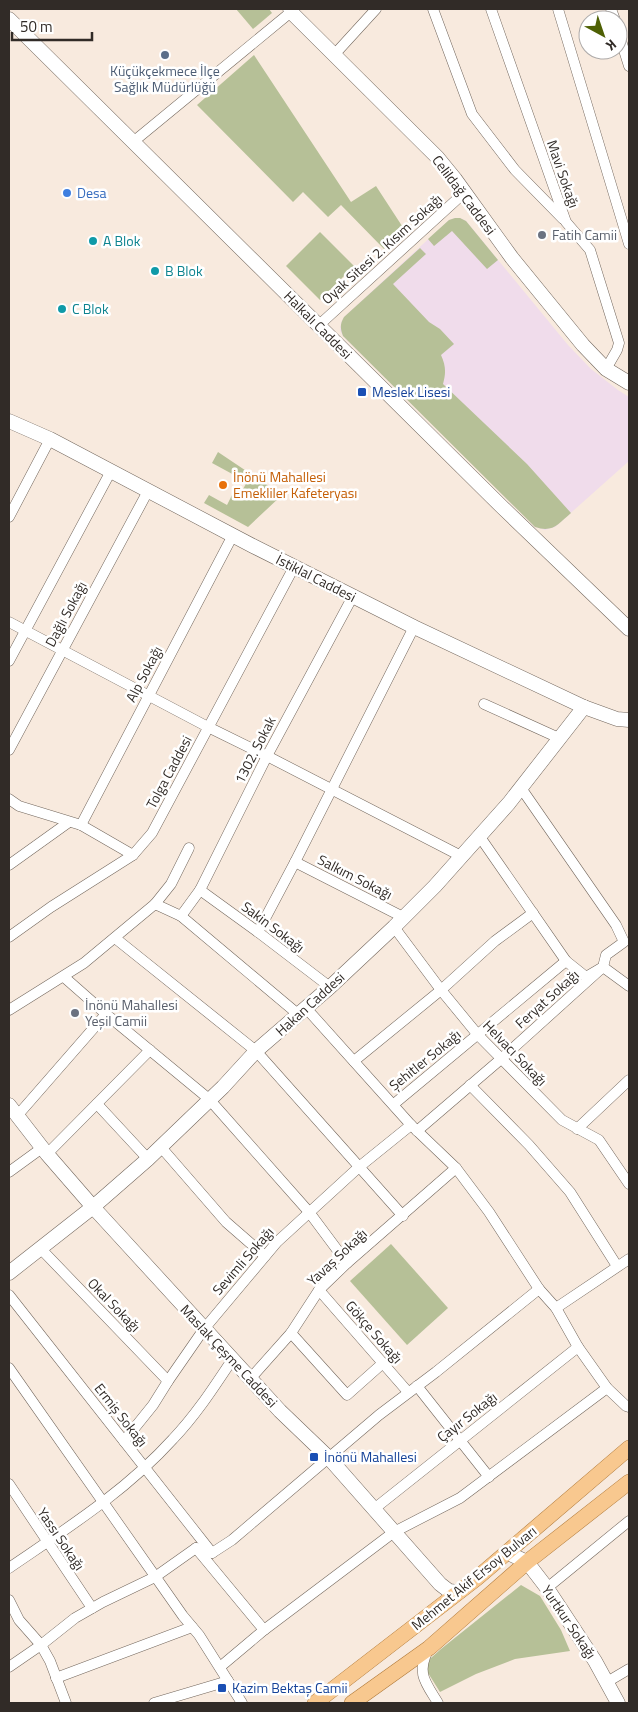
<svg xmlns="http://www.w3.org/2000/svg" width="638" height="1712" font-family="'Titillium Web',sans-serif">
	<rect width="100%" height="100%" fill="#f8eade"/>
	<path fill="#f0dceb" d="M 455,218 L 460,218 L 466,221 L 568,345 L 591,369 L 618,390 L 629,397 L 629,461 L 555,527 L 545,530 L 535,527 L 343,336 L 340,330 L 341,323 L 344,317 L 449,220 Z"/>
	<g fill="#b6c097">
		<path d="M 236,9 L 269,9 L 272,13 L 253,29 Z"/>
		<path d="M 254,55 L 351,202 L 376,186 L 404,229 L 384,249 L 341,205 L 328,217 L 303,192 L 293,202 L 197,105 Z"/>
		<path d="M 455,218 L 460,218 L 466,221 L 498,260 L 487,269 L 452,231 L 434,246 L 428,239 L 449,220 Z"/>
		<path d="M 320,232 L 354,266 L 320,300 L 286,266 Z"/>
		<path d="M 420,248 L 426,254 L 393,284 L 429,322 L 440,329 L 454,344 L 441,355 C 446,366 446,373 443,384 L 527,464 L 571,513 C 558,524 553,533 535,527 L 343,336 C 340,328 340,324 344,317 Z"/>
		<path d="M 218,452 L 282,495 L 248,527 L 204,503 L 209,495 L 227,505 L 232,495 L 238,498 L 247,482 L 212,463 Z"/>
		<path d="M 391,1244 L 448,1308 L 407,1345 L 350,1281 Z"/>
		<path d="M 521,1585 L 540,1596 L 561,1630 L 570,1651 L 515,1659 L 476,1674 L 440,1692 L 423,1665 L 441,1649 Z"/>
	</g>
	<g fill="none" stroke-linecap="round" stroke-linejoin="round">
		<defs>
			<g id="street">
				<path d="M 433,9 L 472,114 L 515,170 L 563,219"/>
				<path d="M 491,9 L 566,222 L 590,250 L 619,343 L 617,350 L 606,369"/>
				<path d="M 558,9 L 629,244"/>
				<path d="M 611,9 L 615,20"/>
				<path d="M 618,31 L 629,66"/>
				<path d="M 334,55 L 376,9"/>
				<path d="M 133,142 L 291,12 L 288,9"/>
				<path d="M 318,326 L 465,192"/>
				<path d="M 9,517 L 50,439"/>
				<path d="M 9,622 L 208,727 L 267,756 L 461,856"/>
				<path d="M 9,661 L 111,471"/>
				<path d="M 484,704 L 559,738"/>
				<path d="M 9,750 L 148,491"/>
				<path d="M 9,799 L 19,806 L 81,825 L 133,855"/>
				<path d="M 81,825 L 233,535"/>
				<path d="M 480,837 L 566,961 L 586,977 L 603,967 L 606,955 L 624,942 L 616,925 L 521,788"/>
				<path d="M 295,862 L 403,917"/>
				<path d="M 9,865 L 69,822"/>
				<path d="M 200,890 L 258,932 L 330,987"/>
				<path d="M 155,904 L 171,884 L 189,848"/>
				<path d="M 181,916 L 200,890 L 267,756 L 353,596"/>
				<path d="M 394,927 L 441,990 L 478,1035 L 562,1120 L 599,1140 L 629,1184"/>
				<path d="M 258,932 L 295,862 L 414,627"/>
				<path d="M 9,937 L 51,907 L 133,855 L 152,833 L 294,567"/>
				<path d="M 115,938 L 256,1051 L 403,1216"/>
				<path d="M 64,977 L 106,1014 L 209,1099 L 309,1212 L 347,1263"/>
				<path d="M 306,1008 L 411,1125 L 456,1168 L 489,1212 L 539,1289 L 556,1308 L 578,1347 L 607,1388 L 626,1406 L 629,1407"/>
				<path d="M 9,1010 L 84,963 L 155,904 L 181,916 L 299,1015"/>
				<path d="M 354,1061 L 441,990 L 495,941 L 533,913"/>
				<path d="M 470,1085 L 529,1145 L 570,1192 L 617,1266"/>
				<path d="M 97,1104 L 148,1159"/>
				<path d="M 394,1104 L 566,961"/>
				<path d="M 17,1116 L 106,1014"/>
				<path d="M 577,1129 L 629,1080"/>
				<path d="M 417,1131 L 501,1059 L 603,967 L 629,986"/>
				<path d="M 160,1146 L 226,1222 L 265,1256"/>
				<path d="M 47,1154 L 150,1050"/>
				<path d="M 9,1172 L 42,1148"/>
				<path d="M 41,1249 L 168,1381"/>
				<path d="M 319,1290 L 408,1392"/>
				<path d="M 9,1295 L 212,1553"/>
				<path d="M 556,1308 L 629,1259"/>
				<path d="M 291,1333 L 347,1395 L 383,1363"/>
				<path d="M 9,1368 L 183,1616 L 199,1635 L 242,1703"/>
				<path d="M 250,1379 L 291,1333 L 319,1290 L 347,1263 L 456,1168"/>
				<path d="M 417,1386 L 489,1477"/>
				<path d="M 124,1441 L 153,1405 L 168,1381 L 204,1329 L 277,1242 L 359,1167 L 411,1125"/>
				<path d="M 9,1484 L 92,1608"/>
				<path d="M 374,1509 L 578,1347"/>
				<path d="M 196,1548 L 264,1630"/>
				<path d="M 9,1568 C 66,1529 126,1491 173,1439 C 196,1415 214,1387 232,1360"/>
				<path d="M 547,1588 L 629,1521"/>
				<path d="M 9,1600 L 19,1620 L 41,1645 L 50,1661 L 66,1703"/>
				<path d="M 428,1650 C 416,1674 426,1683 438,1703"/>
				<path d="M 9,1667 L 41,1645 L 75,1618 L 103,1602 L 155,1577 L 196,1548 L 212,1553 L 232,1540 L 379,1415 L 436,1372 L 539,1289"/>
				<path d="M 220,1667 L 264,1630 L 394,1532 L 460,1498 L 607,1388"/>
				<path d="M 56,1678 L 192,1627"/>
				<path d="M 607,1682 L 629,1669"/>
				<path d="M 154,1703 L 228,1681"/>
			</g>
			<g id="secondary">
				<path d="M 291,12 L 437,157 L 455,179 L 512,258 L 583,345 L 606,369 L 629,383"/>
				<path d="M 9,19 L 501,506 L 629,629"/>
				<path d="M 9,421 L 50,439 L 253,546 L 414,627 L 584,707 L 617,719 L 629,720"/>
				<path d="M 9,1105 L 47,1154 L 93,1207 L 280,1411 L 329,1458 L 440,1584 L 449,1591 L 459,1592"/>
				<path d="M 9,1273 L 93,1207 L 148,1159 L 223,1087 L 256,1051 L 330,987 L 394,927 L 435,886 L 509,803 L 584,707"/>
				<path d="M 508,1553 L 527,1562 L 547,1588 L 595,1661 L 618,1703"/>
			</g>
			<g id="primary">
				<path d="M 315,1703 L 477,1578 L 629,1448"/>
				<path d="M 352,1703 L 429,1648 L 527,1562 L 629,1482"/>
			</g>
		</defs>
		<use href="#street" stroke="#73675d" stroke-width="11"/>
		<use href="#secondary" stroke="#73675d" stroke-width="15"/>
		<use href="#primary" stroke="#b07a3a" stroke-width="16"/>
		<use href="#street" stroke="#fff" stroke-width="10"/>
		<use href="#secondary" stroke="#fff" stroke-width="14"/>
		<use href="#primary" stroke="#f8c88f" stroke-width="15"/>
	</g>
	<circle fill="#5c6f8a" stroke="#fff" stroke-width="2" cx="165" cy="55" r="5"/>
	<circle fill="#3f7fe0" stroke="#fff" stroke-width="2" cx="67" cy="193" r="5"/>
	<g fill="#6b7280" stroke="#fff" stroke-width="2">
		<circle cx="542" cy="235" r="5"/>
		<circle cx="75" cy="1013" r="5"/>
	</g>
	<g fill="#0f9aa8" stroke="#fff" stroke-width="2">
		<circle cx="93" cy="241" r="5"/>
		<circle cx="155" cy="271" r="5"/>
		<circle cx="62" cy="309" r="5"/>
	</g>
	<g fill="#1a4fb4" stroke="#fff" stroke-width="2">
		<rect x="357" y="387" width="10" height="10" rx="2.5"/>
		<rect x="309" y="1452" width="10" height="10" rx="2.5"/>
		<rect x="217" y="1683" width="10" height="10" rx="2.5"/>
	</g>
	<circle fill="#e8710a" stroke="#fff" stroke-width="2" cx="223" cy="485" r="5"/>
	<g text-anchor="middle" stroke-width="5" stroke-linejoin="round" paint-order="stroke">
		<g font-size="14" fill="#4e5e75" stroke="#fff">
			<text x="165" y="76">Küçükçekmece İlçe<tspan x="165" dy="16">Sağlık Müdürlüğü</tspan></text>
		</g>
		<g font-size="14" fill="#312b27" stroke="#fff">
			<text transform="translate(563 174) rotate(71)" y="5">Mavi Sokağı</text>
			<text transform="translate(464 195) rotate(53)" y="5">Celildağ Caddesi</text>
			<text transform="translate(382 249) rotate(-42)" y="5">Oyak Sitesi 2. Kısım Sokağı</text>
			<text transform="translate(318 325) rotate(45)" y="5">Halkalı Caddesi</text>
			<text transform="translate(316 578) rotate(27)" y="5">İstiklal Caddesi</text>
			<text transform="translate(66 614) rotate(-62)" y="5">Dağlı Sokağı</text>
			<text transform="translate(144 674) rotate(-62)" y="5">Alp Sokağı</text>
			<text transform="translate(255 750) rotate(-63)" y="5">1302. Sokak</text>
			<text transform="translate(169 772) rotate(-62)" y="5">Tolga Caddesi</text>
			<text transform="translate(355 877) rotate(27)" y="5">Salkım Sokağı</text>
			<text transform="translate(273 927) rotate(37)" y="5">Sakin Sokağı</text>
			<text transform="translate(547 999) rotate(-42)" y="5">Feryat Sokağı</text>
			<text transform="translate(310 1004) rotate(-42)" y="5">Hakan Caddesi</text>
			<text transform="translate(515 1053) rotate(46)" y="5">Helvacı Sokağı</text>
			<text transform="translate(425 1060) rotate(-39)" y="5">Şehitler Sokağı</text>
			<text transform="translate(337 1257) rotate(-43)" y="5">Yavaş Sokağı</text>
			<text transform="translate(243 1261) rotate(-49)" y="5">Sevimli Sokağı</text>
			<text transform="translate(114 1305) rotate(46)" y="5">Okal Sokağı</text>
			<text transform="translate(374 1332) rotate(49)" y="5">Gökçe Sokağı</text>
			<text transform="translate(229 1356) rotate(47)" y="5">Maslak Çeşme Caddesi</text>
			<text transform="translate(121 1415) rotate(52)" y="5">Ermiş Sokağı</text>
			<text transform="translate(467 1417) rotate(-38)" y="5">Çayır Sokağı</text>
			<text transform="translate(61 1539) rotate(56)" y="5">Yassı Sokağı</text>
			<text transform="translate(474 1578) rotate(-39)" y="5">Mehmet Akif Ersoy Bulvarı</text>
			<text transform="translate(569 1622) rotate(56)" y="5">Yurtkur Sokağı</text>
		</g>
		<g font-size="14" fill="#366cbe" stroke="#fff" text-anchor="start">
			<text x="77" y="198">Desa</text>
		</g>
		<g font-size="14" fill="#5b616d" stroke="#fff" text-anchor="start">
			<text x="552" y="240">Fatih Camii</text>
			<text x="85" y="1010">İnönü Mahallesi<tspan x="85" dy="16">Yeşil Camii</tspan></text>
		</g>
		<g font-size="14" fill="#0d838f" stroke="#fff" text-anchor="start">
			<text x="103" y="246">A Blok</text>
			<text x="165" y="276">B Blok</text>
			<text x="72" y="314">C Blok</text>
		</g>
		<g font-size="14" fill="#164399" stroke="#fff" text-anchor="start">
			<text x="372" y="397">Meslek Lisesi</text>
			<text x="324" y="1462">İnönü Mahallesi</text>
			<text x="232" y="1693">Kazim Bektaş Camii</text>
		</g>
		<g font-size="14" fill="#c56008" stroke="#fff" text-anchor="start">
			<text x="233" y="482">İnönü Mahallesi<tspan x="233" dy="16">Emekliler Kafeteryası</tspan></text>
		</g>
	</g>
	<rect width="638" height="1712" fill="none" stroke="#312b27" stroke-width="20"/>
	<g transform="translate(603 35) rotate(140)"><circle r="24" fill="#ffffff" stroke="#adaaa9"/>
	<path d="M0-4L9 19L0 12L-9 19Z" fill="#4e6004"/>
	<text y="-8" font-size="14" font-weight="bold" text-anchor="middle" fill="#312b27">K</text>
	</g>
	<path d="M12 32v8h80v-8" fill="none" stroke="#312b27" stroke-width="2.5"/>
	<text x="20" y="32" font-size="15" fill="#312b27" stroke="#ffffff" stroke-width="4" paint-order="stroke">50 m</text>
</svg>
